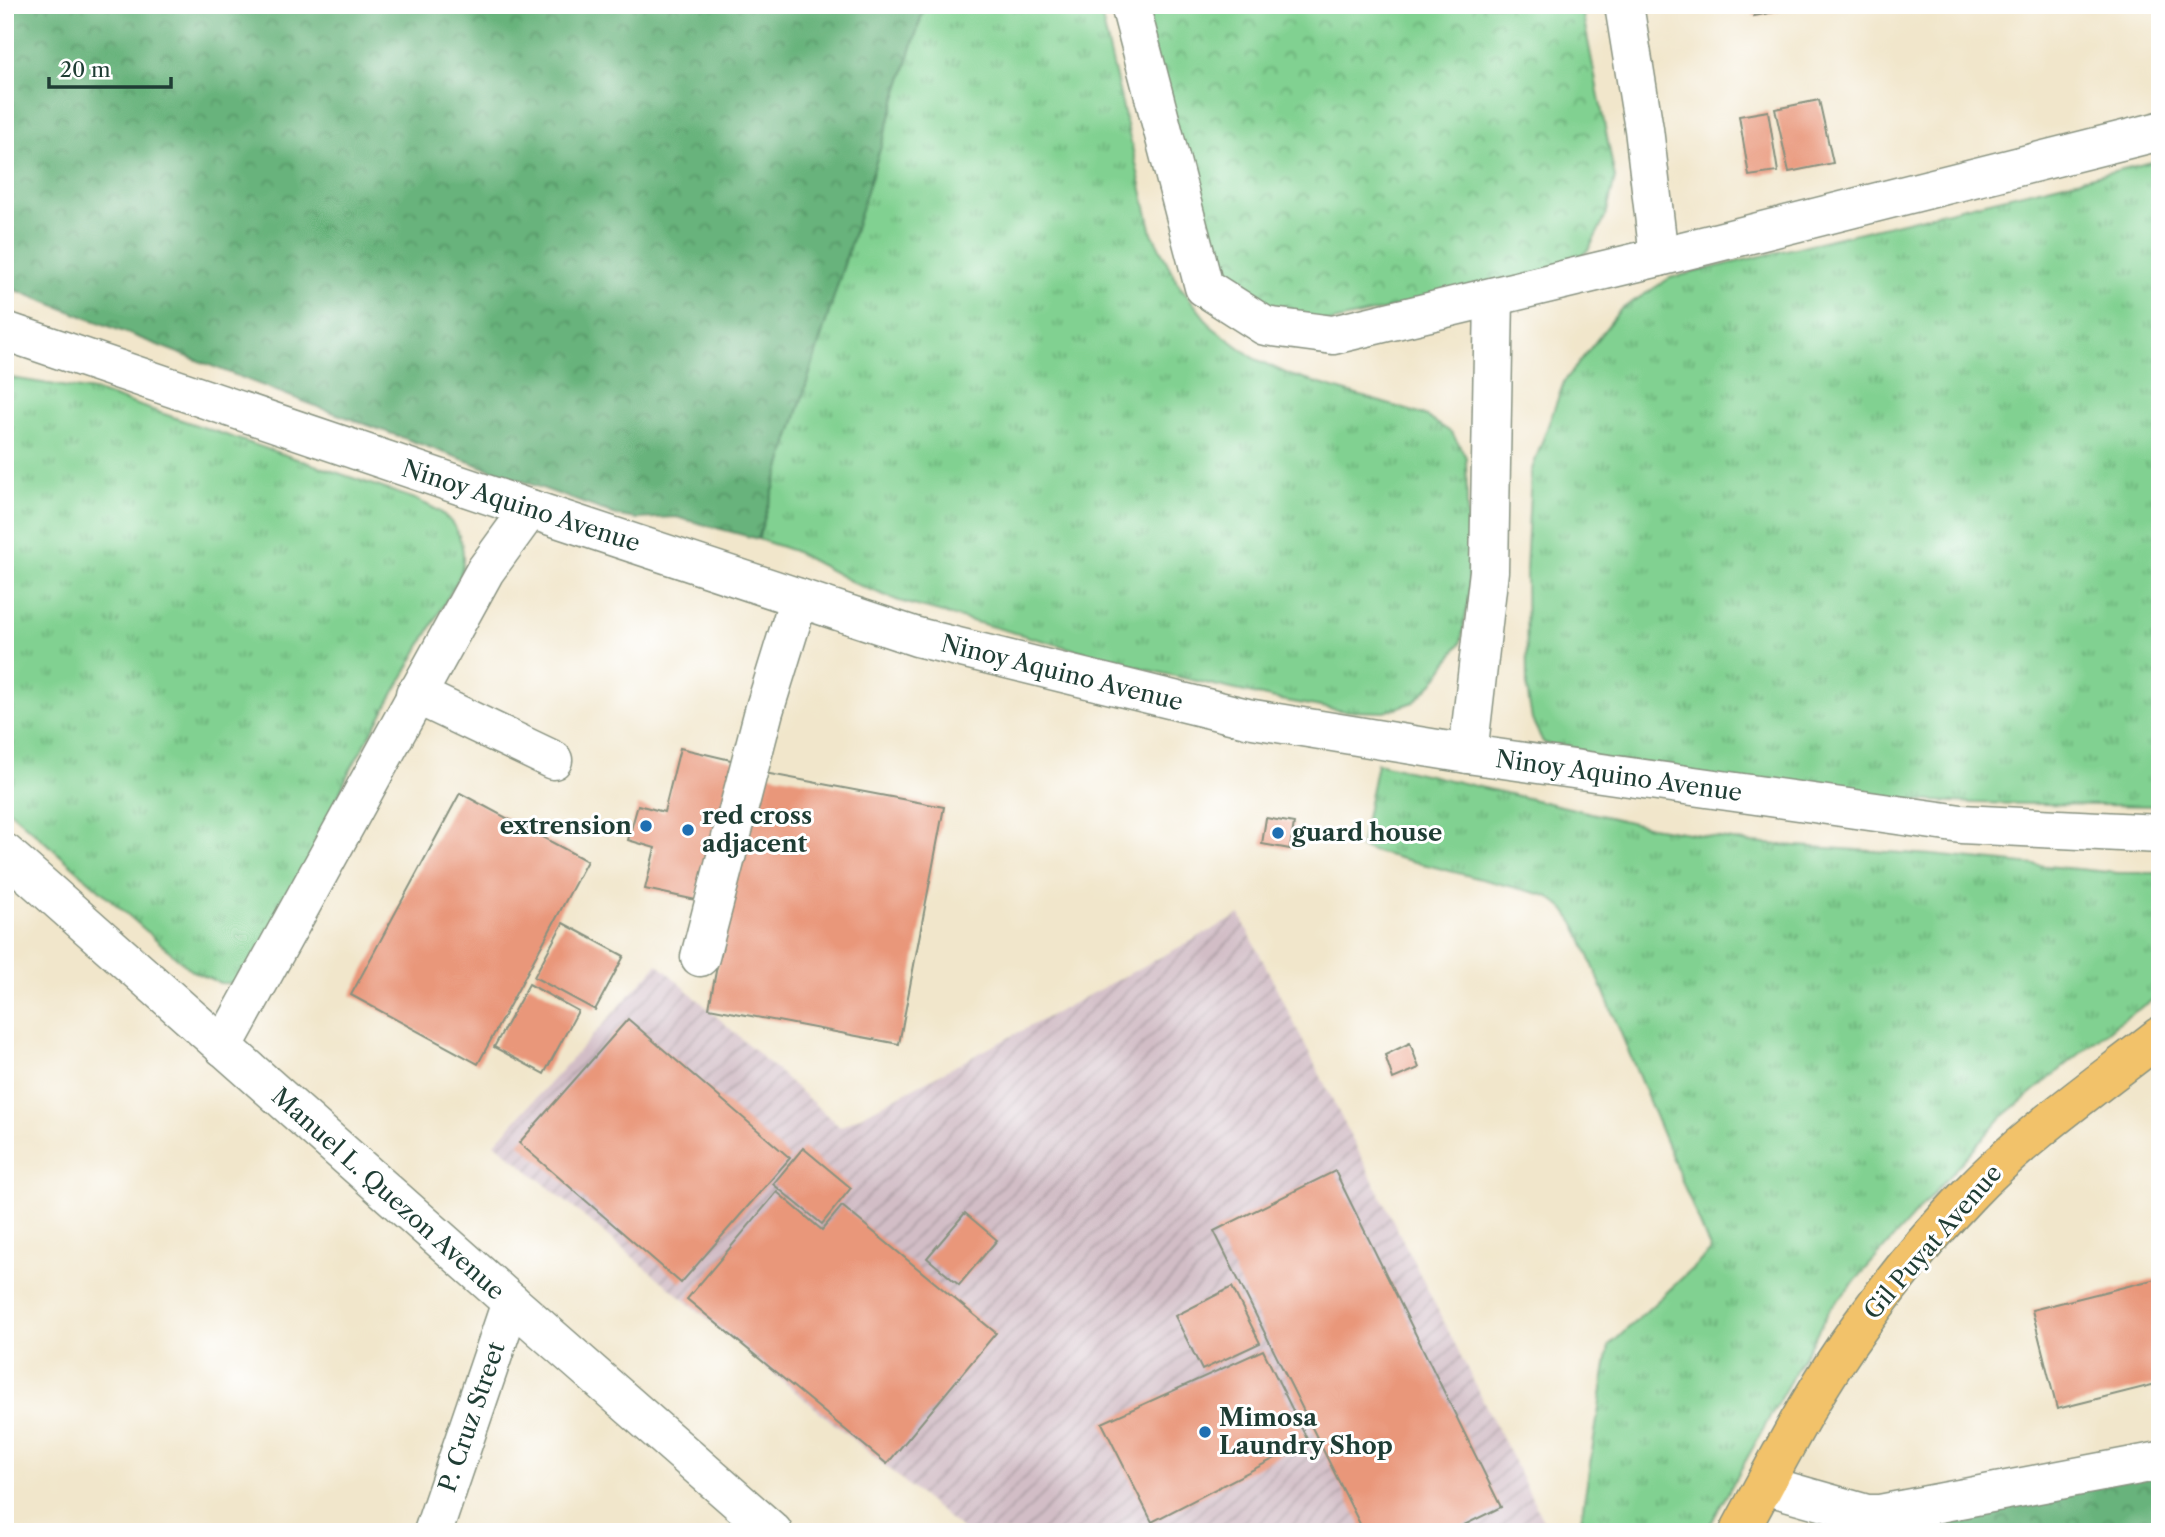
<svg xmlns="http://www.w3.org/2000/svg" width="2165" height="1537" font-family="'Libre Caslon Text',serif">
	<defs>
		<pattern id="industrial-furrows" width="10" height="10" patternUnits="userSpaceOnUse" patternTransform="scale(1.75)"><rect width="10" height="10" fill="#d2bdc6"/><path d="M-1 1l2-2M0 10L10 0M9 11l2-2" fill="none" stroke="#aa9ba2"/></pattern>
		<pattern id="grass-tufts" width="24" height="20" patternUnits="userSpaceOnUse" patternTransform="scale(1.75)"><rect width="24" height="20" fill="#81d191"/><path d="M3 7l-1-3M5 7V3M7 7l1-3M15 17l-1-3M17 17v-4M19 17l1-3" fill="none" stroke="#69ab77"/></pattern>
		<pattern id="forest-crowns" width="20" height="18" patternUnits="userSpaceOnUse" patternTransform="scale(1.75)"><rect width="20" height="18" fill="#68b37b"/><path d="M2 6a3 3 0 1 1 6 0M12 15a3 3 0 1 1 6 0" fill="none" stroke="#559366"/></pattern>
		<pattern id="park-crowns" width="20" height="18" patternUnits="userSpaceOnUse" patternTransform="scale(1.75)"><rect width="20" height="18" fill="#81d191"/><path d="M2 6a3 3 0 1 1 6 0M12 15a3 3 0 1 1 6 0" fill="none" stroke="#69ab77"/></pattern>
	</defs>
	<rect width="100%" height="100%" fill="#fff"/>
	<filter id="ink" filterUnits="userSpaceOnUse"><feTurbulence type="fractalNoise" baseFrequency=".0143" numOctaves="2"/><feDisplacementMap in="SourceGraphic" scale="14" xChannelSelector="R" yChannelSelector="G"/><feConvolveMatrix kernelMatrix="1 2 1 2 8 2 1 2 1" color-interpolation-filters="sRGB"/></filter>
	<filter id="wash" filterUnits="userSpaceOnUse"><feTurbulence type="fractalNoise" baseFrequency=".00686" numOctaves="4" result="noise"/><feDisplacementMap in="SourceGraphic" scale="28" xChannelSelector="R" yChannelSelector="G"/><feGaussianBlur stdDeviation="1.57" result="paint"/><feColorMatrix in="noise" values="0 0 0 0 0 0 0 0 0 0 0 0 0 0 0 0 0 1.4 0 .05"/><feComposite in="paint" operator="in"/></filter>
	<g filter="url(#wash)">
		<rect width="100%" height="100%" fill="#f1e6cb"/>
		<path fill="url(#industrial-furrows)" d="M 1240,915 L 1549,1532 L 965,1532 L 495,1143 L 658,964 L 840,1127 Z"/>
		<g fill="url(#grass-tufts)" stroke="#508762" stroke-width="2">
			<path d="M 925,5 L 1099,5 L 1152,233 L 1177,282 L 1212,327 L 1255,359 L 1290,375 L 1424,415 L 1452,433 L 1466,457 L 1469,597 L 1461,642 L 1434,682 L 1414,702 L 1385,712 L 1344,711 L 1275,699 L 1153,671 L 899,601 L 856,584 L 794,551 L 758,539 Z"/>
			<path d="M 2160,160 L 2160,806 L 1975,803 L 1794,795 L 1564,753 L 1543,742 L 1532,720 L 1527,689 L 1526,570 L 1531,472 L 1564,382 L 1620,310 L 1670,278 Z"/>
			<path d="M 5,377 L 99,392 L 415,499 C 424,504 437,508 444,515 C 462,530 467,555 460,576 L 348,774 L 291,905 L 245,984 L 220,983 L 192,971 L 5,807 Z"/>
			<path d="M 1377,763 L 1651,827 L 1751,843 L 1932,855 L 2118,873 L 2160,873 L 2160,995 L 2115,1025 L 2001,1118 L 1830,1309 L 1706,1532 L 1579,1532 L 1609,1346 L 1711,1251 L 1577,927 L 1564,909 L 1548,896 L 1360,848 Z"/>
		</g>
		<g fill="url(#forest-crowns)" stroke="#447858" stroke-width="2">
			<path d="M 5,5 L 925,5 L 758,539 L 676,517 L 637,519 L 619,516 L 318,407 L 5,286 Z"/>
			<path d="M 2160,1446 L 2160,1532 L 1867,1532 Z"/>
		</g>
		<path fill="url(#park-crowns)" stroke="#508762" stroke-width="2" d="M 1136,5 L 1581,5 L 1615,178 L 1606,216 L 1589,249 L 1566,269 L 1316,325 L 1277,321 L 1218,286 Z"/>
		<g id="blocks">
			<g fill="#e9977a">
				<path d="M 1752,5 L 1804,5 L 1804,6 L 1754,16 Z"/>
				<path d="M 1819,100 L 1833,163 L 1789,172 L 1775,109 Z"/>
				<path d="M 1768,111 L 1778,172 L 1749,176 L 1739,116 Z"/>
				<path d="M 680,748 L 735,761 L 696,900 L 645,889 L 655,848 L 628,840 L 638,805 L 664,812 Z"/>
				<path d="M 754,771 L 944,807 L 899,1044 L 709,1008 Z"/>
				<path d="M 460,793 L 587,861 L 478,1064 L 351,995 Z"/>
				<path d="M 1266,818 L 1294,823 L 1290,849 L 1262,844 Z"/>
				<path d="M 563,923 L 624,956 L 595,1010 L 534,977 Z"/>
				<path d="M 529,984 L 578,1011 L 544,1074 L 494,1047 Z"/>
				<path d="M 628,1019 L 790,1158 L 681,1283 L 519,1143 Z"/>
				<path d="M 1410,1043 L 1419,1068 L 1393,1079 L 1385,1055 Z"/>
				<path d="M 803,1148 L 851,1188 L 822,1224 L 773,1184 Z"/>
				<path d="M 1335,1171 L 1501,1507 L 1450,1532 L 1364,1532 L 1214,1231 Z"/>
				<path d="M 777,1192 L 822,1230 L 842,1206 L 996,1333 L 887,1464 L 687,1299 Z"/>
				<path d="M 965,1213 L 997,1240 L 959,1285 L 927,1258 Z"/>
				<path d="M 2160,1278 L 2160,1383 L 2057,1409 L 2032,1310 Z"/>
				<path d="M 1232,1287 L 1260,1343 L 1202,1370 L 1175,1316 Z"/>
				<path d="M 1263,1350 L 1308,1441 L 1152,1522 L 1102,1423 Z"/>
			</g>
		</g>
	</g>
	<g filter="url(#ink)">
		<use href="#blocks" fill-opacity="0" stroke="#889280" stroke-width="2"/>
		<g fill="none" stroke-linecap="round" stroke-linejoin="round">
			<defs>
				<g id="minor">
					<path d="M 1130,5 L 1204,287 L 1265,326 L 1333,335 L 1659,257 L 2160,131"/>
					<path d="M 1624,5 L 1644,129 L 1659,257"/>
					<path d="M 5,331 L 530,509 L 917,637 L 1247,718 L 1468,754 L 1961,824 L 2160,834"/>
					<path d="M 415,694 L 553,760"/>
					<path d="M 1468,754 L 1489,571 L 1494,297"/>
					<path d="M 5,853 L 511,1302 L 773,1532"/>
					<path d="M 700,957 L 764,711 L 799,598"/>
					<path d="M 223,1047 L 485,571 L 530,509"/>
					<path d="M 1765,1485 L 1867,1514 L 1880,1514 L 2160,1461"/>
					<path d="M 433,1532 L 511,1302"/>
				</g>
				<path id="major" d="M 1739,1532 C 1777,1462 1813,1390 1860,1326 C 1893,1280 1929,1236 1968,1195 C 2025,1135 2095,1087 2160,1036"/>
			</defs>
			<use href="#minor" stroke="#889280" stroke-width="41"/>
			<use href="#major" stroke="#889280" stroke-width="41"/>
			<use href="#minor" stroke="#fff" stroke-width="38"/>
			<use href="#major" stroke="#f2c26a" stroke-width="38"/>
		</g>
	</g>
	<g fill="#1f6fb2" stroke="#fff" stroke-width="2.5">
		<circle cx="646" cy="826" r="7"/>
		<circle cx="688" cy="830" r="7"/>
		<circle cx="1278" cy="833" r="7"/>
		<circle cx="1205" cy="1432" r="7"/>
	</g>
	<g text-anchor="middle" stroke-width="6" stroke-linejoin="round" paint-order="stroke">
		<g font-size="24" fill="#1f3d34" stroke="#fff">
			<text transform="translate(521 506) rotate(18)" y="8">Ninoy Aquino Avenue</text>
			<text transform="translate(1062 673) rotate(14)" y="8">Ninoy Aquino Avenue</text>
			<text transform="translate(1619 776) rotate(8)" y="8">Ninoy Aquino Avenue</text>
			<text transform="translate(388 1194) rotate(42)" y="8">Manuel L. Quezon Avenue</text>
			<text transform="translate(1933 1242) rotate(-49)" y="8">Gil Puyat Avenue</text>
			<text transform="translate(472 1417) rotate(-71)" y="8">P. Cruz Street</text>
		</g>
		<g font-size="24" font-weight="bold" fill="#1f3d34" stroke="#fff" text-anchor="start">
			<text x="702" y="824">red cross<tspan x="702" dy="28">adjacent</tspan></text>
			<text x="632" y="834" text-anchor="end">extrension</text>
			<text x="1292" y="841">guard house</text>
			<text x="1219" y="1426">Mimosa<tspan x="1219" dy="28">Laundry Shop</tspan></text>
		</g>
	</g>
	<rect width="2165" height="1537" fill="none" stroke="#fff" stroke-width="28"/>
	<path d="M49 77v10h122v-10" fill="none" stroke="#1f3d34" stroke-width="3.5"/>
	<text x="60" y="77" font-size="21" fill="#1f3d34" stroke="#ffffff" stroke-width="5" paint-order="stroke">20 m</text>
</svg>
